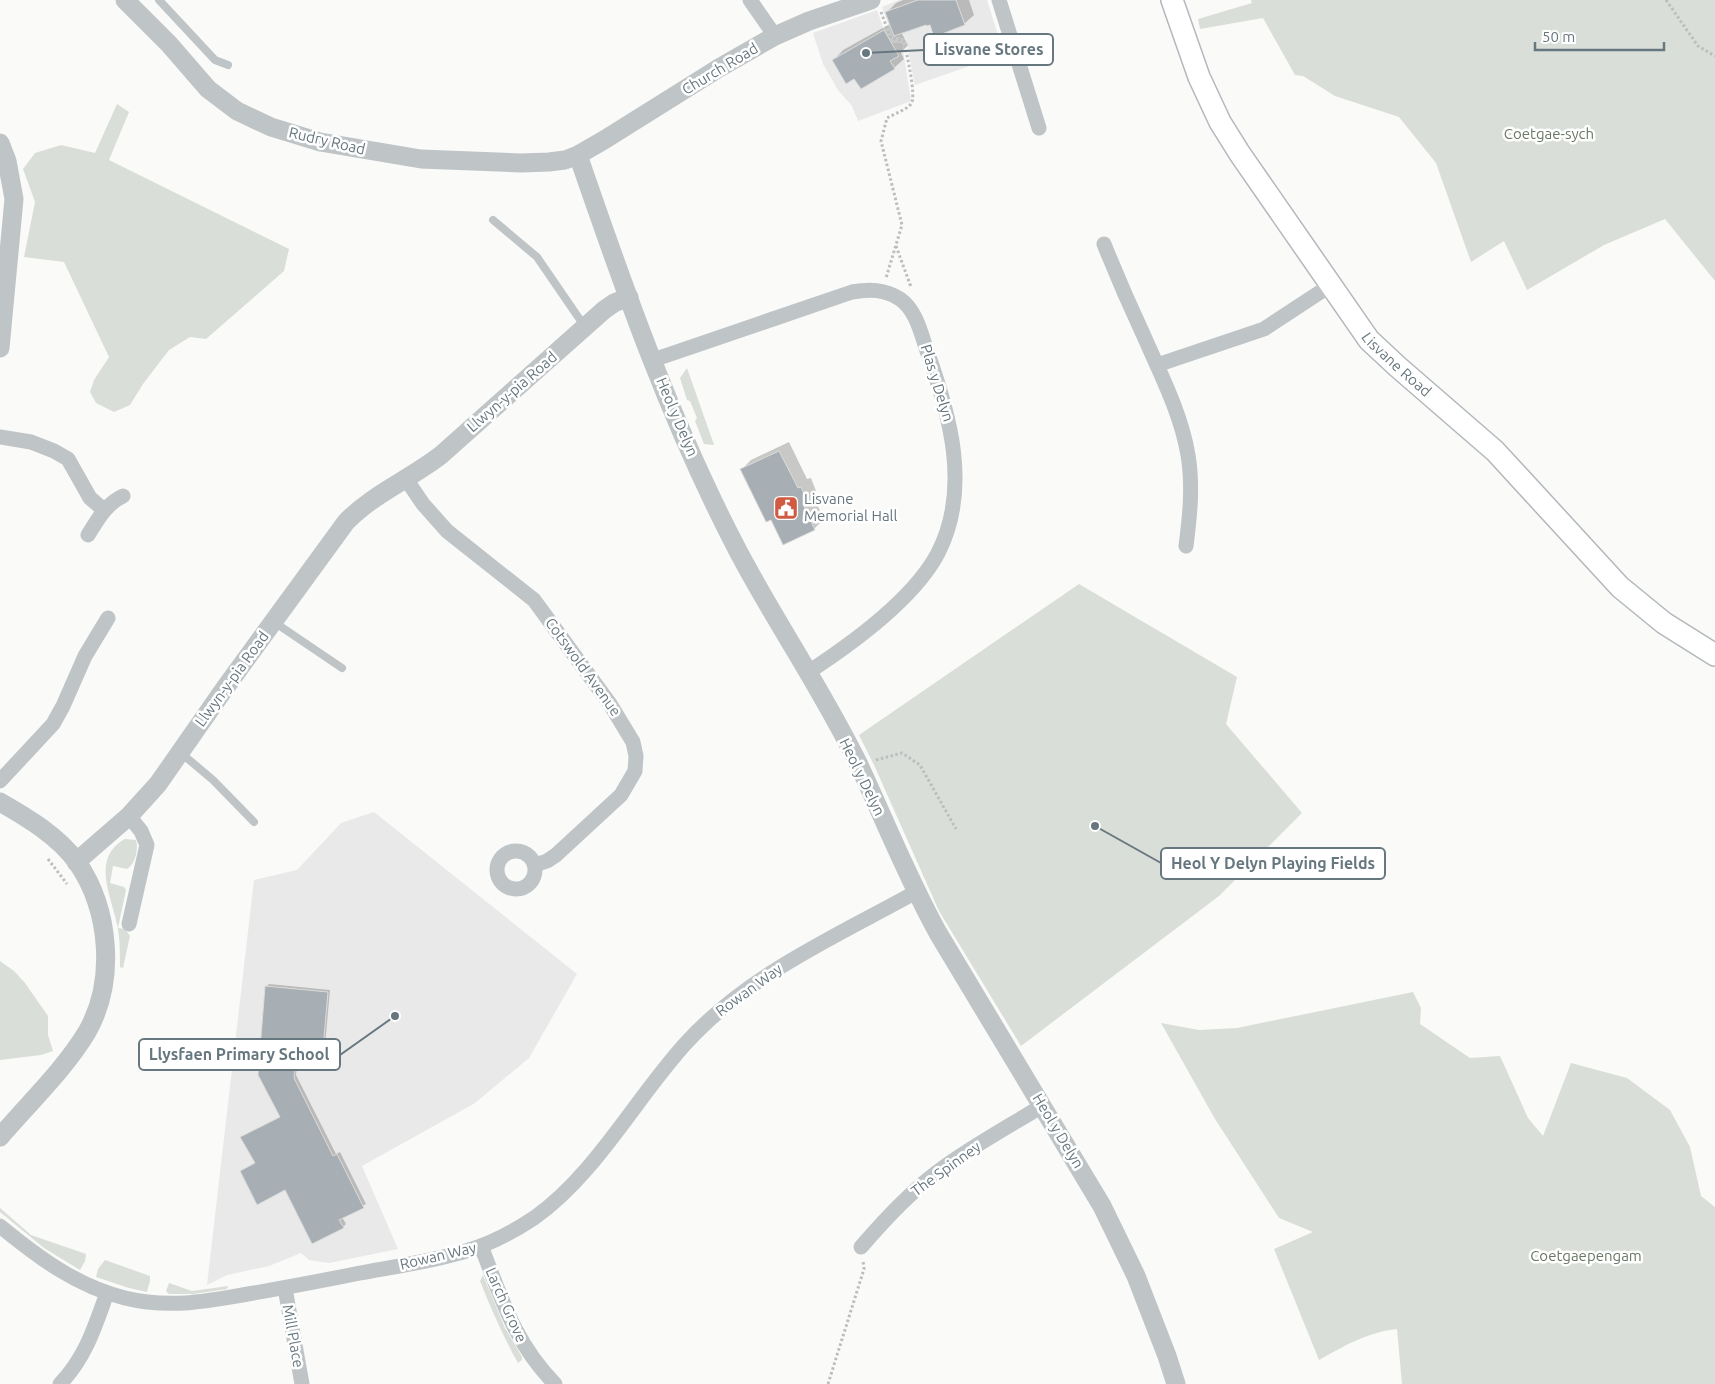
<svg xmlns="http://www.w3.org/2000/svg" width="1715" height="1384" font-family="Ubuntu,sans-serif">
	<rect width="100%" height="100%" fill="#fafaf8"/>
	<g fill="#e8e9e8">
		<path d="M 899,0 L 987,0 L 1004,54 L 915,85 L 906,39 L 893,36 L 882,7 Z"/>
		<path d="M 877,10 L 884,30 L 892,43 L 902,43 L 911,101 L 858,121 L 852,106 L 838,90 L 823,64 L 813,33 Z"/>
		<path d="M 374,812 L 577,974 L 529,1058 L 475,1103 L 362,1166 L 398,1249 L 329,1263 L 309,1260 L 301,1253 L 269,1266 L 227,1275 L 207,1285 L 254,880 L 297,870 L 341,823 Z"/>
	</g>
	<g fill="#daded8">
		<path d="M 1251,0 L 1715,0 L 1715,281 L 1665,219 L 1604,245 L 1527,290 L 1504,241 L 1471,262 L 1436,163 L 1399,117 L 1335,96 L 1303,76 L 1295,75 L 1263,18 L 1200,29 L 1198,19 L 1252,3 Z"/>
		<path d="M 117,104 L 129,112 L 109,160 L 289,249 L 284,271 L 206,339 L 190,337 L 169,350 L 143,384 L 130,405 L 114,412 L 96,403 L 90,392 L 94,380 L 109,357 L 64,262 L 24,257 L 35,202 L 23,169 L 35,153 L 61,145 L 95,153 Z"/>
		<path d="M 687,368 L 713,442 L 714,445 L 704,444 L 695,421 L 697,418 L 690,401 L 687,400 L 680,378 Z"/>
		<path d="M 1079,584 L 1237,677 L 1226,724 L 1302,813 L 1219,896 L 1021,1046 L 939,911 L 874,765 L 859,735 Z"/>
		<path d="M 125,839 L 136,840 C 139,849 135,864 127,869 L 113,866 L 110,883 L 124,887 L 126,890 L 118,928 L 125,929 L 130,936 L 123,968 L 120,967 C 120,952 120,938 117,924 C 111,894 91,858 125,839 Z"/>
		<path d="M 0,961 L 14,971 L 25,983 L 48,1016 L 48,1035 L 53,1051 L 41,1055 L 0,1060 Z"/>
		<path d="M 1413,992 L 1421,1008 L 1420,1024 L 1470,1058 L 1500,1056 L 1528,1118 L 1543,1136 L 1571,1063 L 1627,1078 L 1670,1110 L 1690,1147 L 1701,1196 L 1715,1207 L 1715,1384 L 1402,1384 L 1397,1329 C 1368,1332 1344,1346 1319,1360 L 1274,1249 L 1313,1232 L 1279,1218 L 1215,1119 L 1161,1023 L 1199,1030 L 1237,1028 Z"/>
		<path d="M 0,1208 L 31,1235 L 86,1254 L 85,1261 L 80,1270 L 44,1248 L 0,1212 Z"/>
		<path d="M 105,1260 L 150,1276 L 150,1281 L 147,1292 L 129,1288 L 96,1277 L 98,1269 Z"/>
		<path d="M 483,1275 L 505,1328 L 522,1357 L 522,1360 L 518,1363 C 503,1336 491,1309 480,1281 Z"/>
		<path d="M 169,1283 L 192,1291 L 228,1286 L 227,1289 L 193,1294 L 169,1294 L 166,1291 Z"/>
	</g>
	<g fill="#0003">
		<path d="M 903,0 L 969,0 L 974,15 L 964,24 L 931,23 L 901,32 L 908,45 L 901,53 L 904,59 L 894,68 L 855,77 L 834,60 L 843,50 L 890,24 L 886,13 L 896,3 Z"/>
		<path d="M 789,442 L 807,479 L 811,478 L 816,491 L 812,494 L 824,519 L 814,529 L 772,518 L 742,469 L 751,460 Z"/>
		<path d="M 269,984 L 330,990 L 324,1057 L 322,1060 L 298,1058 L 296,1075 L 336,1154 L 340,1152 L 366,1204 L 342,1217 L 346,1224 L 343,1227 L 313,1242 L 285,1188 L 241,1171 L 256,1162 L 242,1137 L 280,1117 L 266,987 Z"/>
	</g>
	<g fill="#a7afb4" stroke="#dcdcda">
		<path d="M 918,0 L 956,0 L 965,25 L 934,37 L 930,25 L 927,26 L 926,25 L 894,36 L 885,12 Z"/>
		<path d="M 884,30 L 899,56 L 890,61 L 895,69 L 861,89 L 854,79 L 846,84 L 832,60 Z"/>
		<path d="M 779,451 L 798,488 L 801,487 L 807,501 L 803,504 L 815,530 L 783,545 L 771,520 L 766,522 L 740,469 Z"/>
		<path d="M 265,986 L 328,992 L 322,1061 L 296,1059 L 294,1078 L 333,1156 L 337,1154 L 364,1208 L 339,1220 L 344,1228 L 312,1244 L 285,1190 L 257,1205 L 240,1171 L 255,1163 L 240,1137 L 280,1117 L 258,1075 Z"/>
	</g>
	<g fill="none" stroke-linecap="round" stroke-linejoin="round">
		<defs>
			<g id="secondary">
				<path id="s1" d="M 1172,0 L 1199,77 L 1220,122 L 1240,154 L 1369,340 L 1398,367 L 1495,451 L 1620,587 L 1664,623 L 1715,655"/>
			</g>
		</defs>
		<use href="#secondary" stroke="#b2b8bc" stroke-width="24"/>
		<g stroke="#babec0" stroke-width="3" stroke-dasharray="2.5 2.5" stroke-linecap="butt">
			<path d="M 1666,0 L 1698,46 L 1715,56"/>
			<path d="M 881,12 L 890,36 L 892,38 L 904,41 C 906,52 917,96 911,104 C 906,110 894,114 887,118 L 881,141 L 902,225 L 886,278"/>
			<path d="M 896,246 L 911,287"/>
			<path d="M 876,760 L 902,753 L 920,765 L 956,829"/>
			<path d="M 48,859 L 67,884"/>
			<path d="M 828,1384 L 864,1269 L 863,1260"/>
		</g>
		<g stroke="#bfc4c7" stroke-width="8">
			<path d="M 159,0 L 215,60 L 228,65"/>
			<path d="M 493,220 L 537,257 L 585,327"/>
			<path d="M 274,622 L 342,668"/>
			<path d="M 181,753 L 213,780 L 254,822"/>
		</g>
		<g stroke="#bfc4c7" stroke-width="15">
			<path d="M 750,0 L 775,36"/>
			<path d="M 999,0 L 1039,128"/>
			<path d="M 1104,244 C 1116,274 1129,304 1143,334 C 1160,373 1181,413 1188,455 C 1193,485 1190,515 1186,546"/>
			<path d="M 653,360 L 852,292 C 869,289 885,289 900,299 C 916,310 921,333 927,351 C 950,415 971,489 938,553 C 914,599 850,645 807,673"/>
			<path d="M 1157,365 L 1264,329 L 1331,285"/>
			<path d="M 0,437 L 31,442 L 54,451 L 68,459 L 90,498 L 104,510"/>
			<path d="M 406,479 L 423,504 L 447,531 L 534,600 L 610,704 L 633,742 L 636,756 L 635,771 L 621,795 L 556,855 L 547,861 L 535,865"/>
			<path d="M 88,535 C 98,519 106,504 123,496"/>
			<path d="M 0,781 L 53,724 L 63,706 L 85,656 L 108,618"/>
			<circle cx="516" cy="870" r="19"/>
			<path d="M 129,924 L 147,845 L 141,831 L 129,816"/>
			<path d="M 0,1226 C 38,1257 76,1286 125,1298 C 169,1309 211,1301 254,1293 C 288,1287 321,1281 355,1274 C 392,1267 430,1262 466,1251 C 490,1244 513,1232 534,1218 C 596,1174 635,1099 686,1043 C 749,974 835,937 916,892"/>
			<path d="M 481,1246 C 502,1299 514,1342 555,1384"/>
			<path d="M 861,1247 C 887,1217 914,1188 947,1165 C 978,1143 1011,1125 1042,1106"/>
			<path d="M 285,1288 L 302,1384"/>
			<path d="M 60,1384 C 86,1357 95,1326 107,1293"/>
		</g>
		<g stroke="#bfc4c7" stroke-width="19">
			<path d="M 125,0 L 169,44 L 208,89 L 237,111 L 271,127 L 320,142 L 421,159 L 521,163 L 549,162 L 565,160 L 578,155 L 604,140 L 719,68 L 775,36 L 809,21 L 871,0"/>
			<path d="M 0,143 L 7,161 L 14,199 L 0,348"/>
			<path d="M 578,155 C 624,289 672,425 738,551 C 776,623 823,691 859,765 C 885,821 908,879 938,933 L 1102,1206 L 1136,1276 L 1167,1356 L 1176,1384"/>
			<path d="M 0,802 C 28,818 58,836 77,862 C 110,910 116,981 87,1032 C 64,1070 29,1103 0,1137"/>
			<path d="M 76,862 L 129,816 L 158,784 L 225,688 L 346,522 C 373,494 410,479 441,455 L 604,310 L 614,303 L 629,297"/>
		</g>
		<use href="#secondary" stroke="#fff" stroke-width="21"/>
	</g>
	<defs>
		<symbol id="civic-square" viewBox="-11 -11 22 22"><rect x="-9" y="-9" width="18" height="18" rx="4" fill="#d05a42" stroke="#fff"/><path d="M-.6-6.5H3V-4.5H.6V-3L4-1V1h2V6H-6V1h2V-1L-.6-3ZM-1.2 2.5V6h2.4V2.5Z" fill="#fff"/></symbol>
	</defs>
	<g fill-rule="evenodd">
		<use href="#civic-square" x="772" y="494" width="28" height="28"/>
	</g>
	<g text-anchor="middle" stroke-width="5" stroke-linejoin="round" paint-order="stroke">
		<g font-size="15" fill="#67777f" stroke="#fff">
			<text transform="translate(720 69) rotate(-31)" y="5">Church Road</text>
			<text transform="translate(327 141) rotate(13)" y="5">Rudry Road</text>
			<text dy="5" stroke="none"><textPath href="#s1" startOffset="432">Lisvane Road</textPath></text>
			<text transform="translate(937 383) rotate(73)" y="5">Plas y Delyn</text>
			<text transform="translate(512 392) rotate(-41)" y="5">Llwyn-y-pia Road</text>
			<text transform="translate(677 417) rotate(67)" y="5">Heol y Delyn</text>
			<text transform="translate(583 667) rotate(54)" y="5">Cotswold Avenue</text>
			<text transform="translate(232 679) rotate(-54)" y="5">Llwyn-y-pia Road</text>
			<text transform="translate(862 777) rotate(64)" y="5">Heol y Delyn</text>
			<text transform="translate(749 990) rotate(-36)" y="5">Rowan Way</text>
			<text transform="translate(1058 1131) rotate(59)" y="5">Heol y Delyn</text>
			<text transform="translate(946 1169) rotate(-36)" y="5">The Spinney</text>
			<text transform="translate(438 1256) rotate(-13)" y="5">Rowan Way</text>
			<text transform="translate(506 1305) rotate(66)" y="5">Larch Grove</text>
			<text transform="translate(293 1336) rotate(80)" y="5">Mill Place</text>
		</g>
		<g font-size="15" fill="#6b7866" stroke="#fff">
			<text x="1549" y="139">Coetgae-sych</text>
			<text x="1586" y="1261">Coetgaepengam</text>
		</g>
		<g font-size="15" fill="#67777f" stroke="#fff" text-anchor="start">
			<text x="804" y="504">Lisvane<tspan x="804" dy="17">Memorial Hall</tspan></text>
		</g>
	</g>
	<path fill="none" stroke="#67777f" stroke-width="2" d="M866 53L924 50M1095 826L1161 863M395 1016L340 1055"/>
	<g fill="#67777f" stroke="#fff" stroke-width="2">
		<circle cx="866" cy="53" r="5"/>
		<circle cx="1095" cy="826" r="5"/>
		<circle cx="395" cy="1016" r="5"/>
	</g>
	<g fill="#fff" stroke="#67777f" stroke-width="2">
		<rect x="924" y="34" width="129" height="31" rx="5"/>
		<rect x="1161" y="848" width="224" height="31" rx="5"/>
		<rect x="139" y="1039" width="201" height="31" rx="5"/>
	</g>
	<g font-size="16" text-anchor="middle" font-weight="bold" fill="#67777f">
		<text x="989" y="55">Lisvane Stores</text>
		<text x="1273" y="869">Heol Y Delyn Playing Fields</text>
		<text x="239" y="1060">Llysfaen Primary School</text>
	</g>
	<path d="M1535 42v8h129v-8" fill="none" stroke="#67777f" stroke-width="2.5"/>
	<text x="1542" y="42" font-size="15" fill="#67777f" stroke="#ffffff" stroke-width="4" paint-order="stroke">50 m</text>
</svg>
